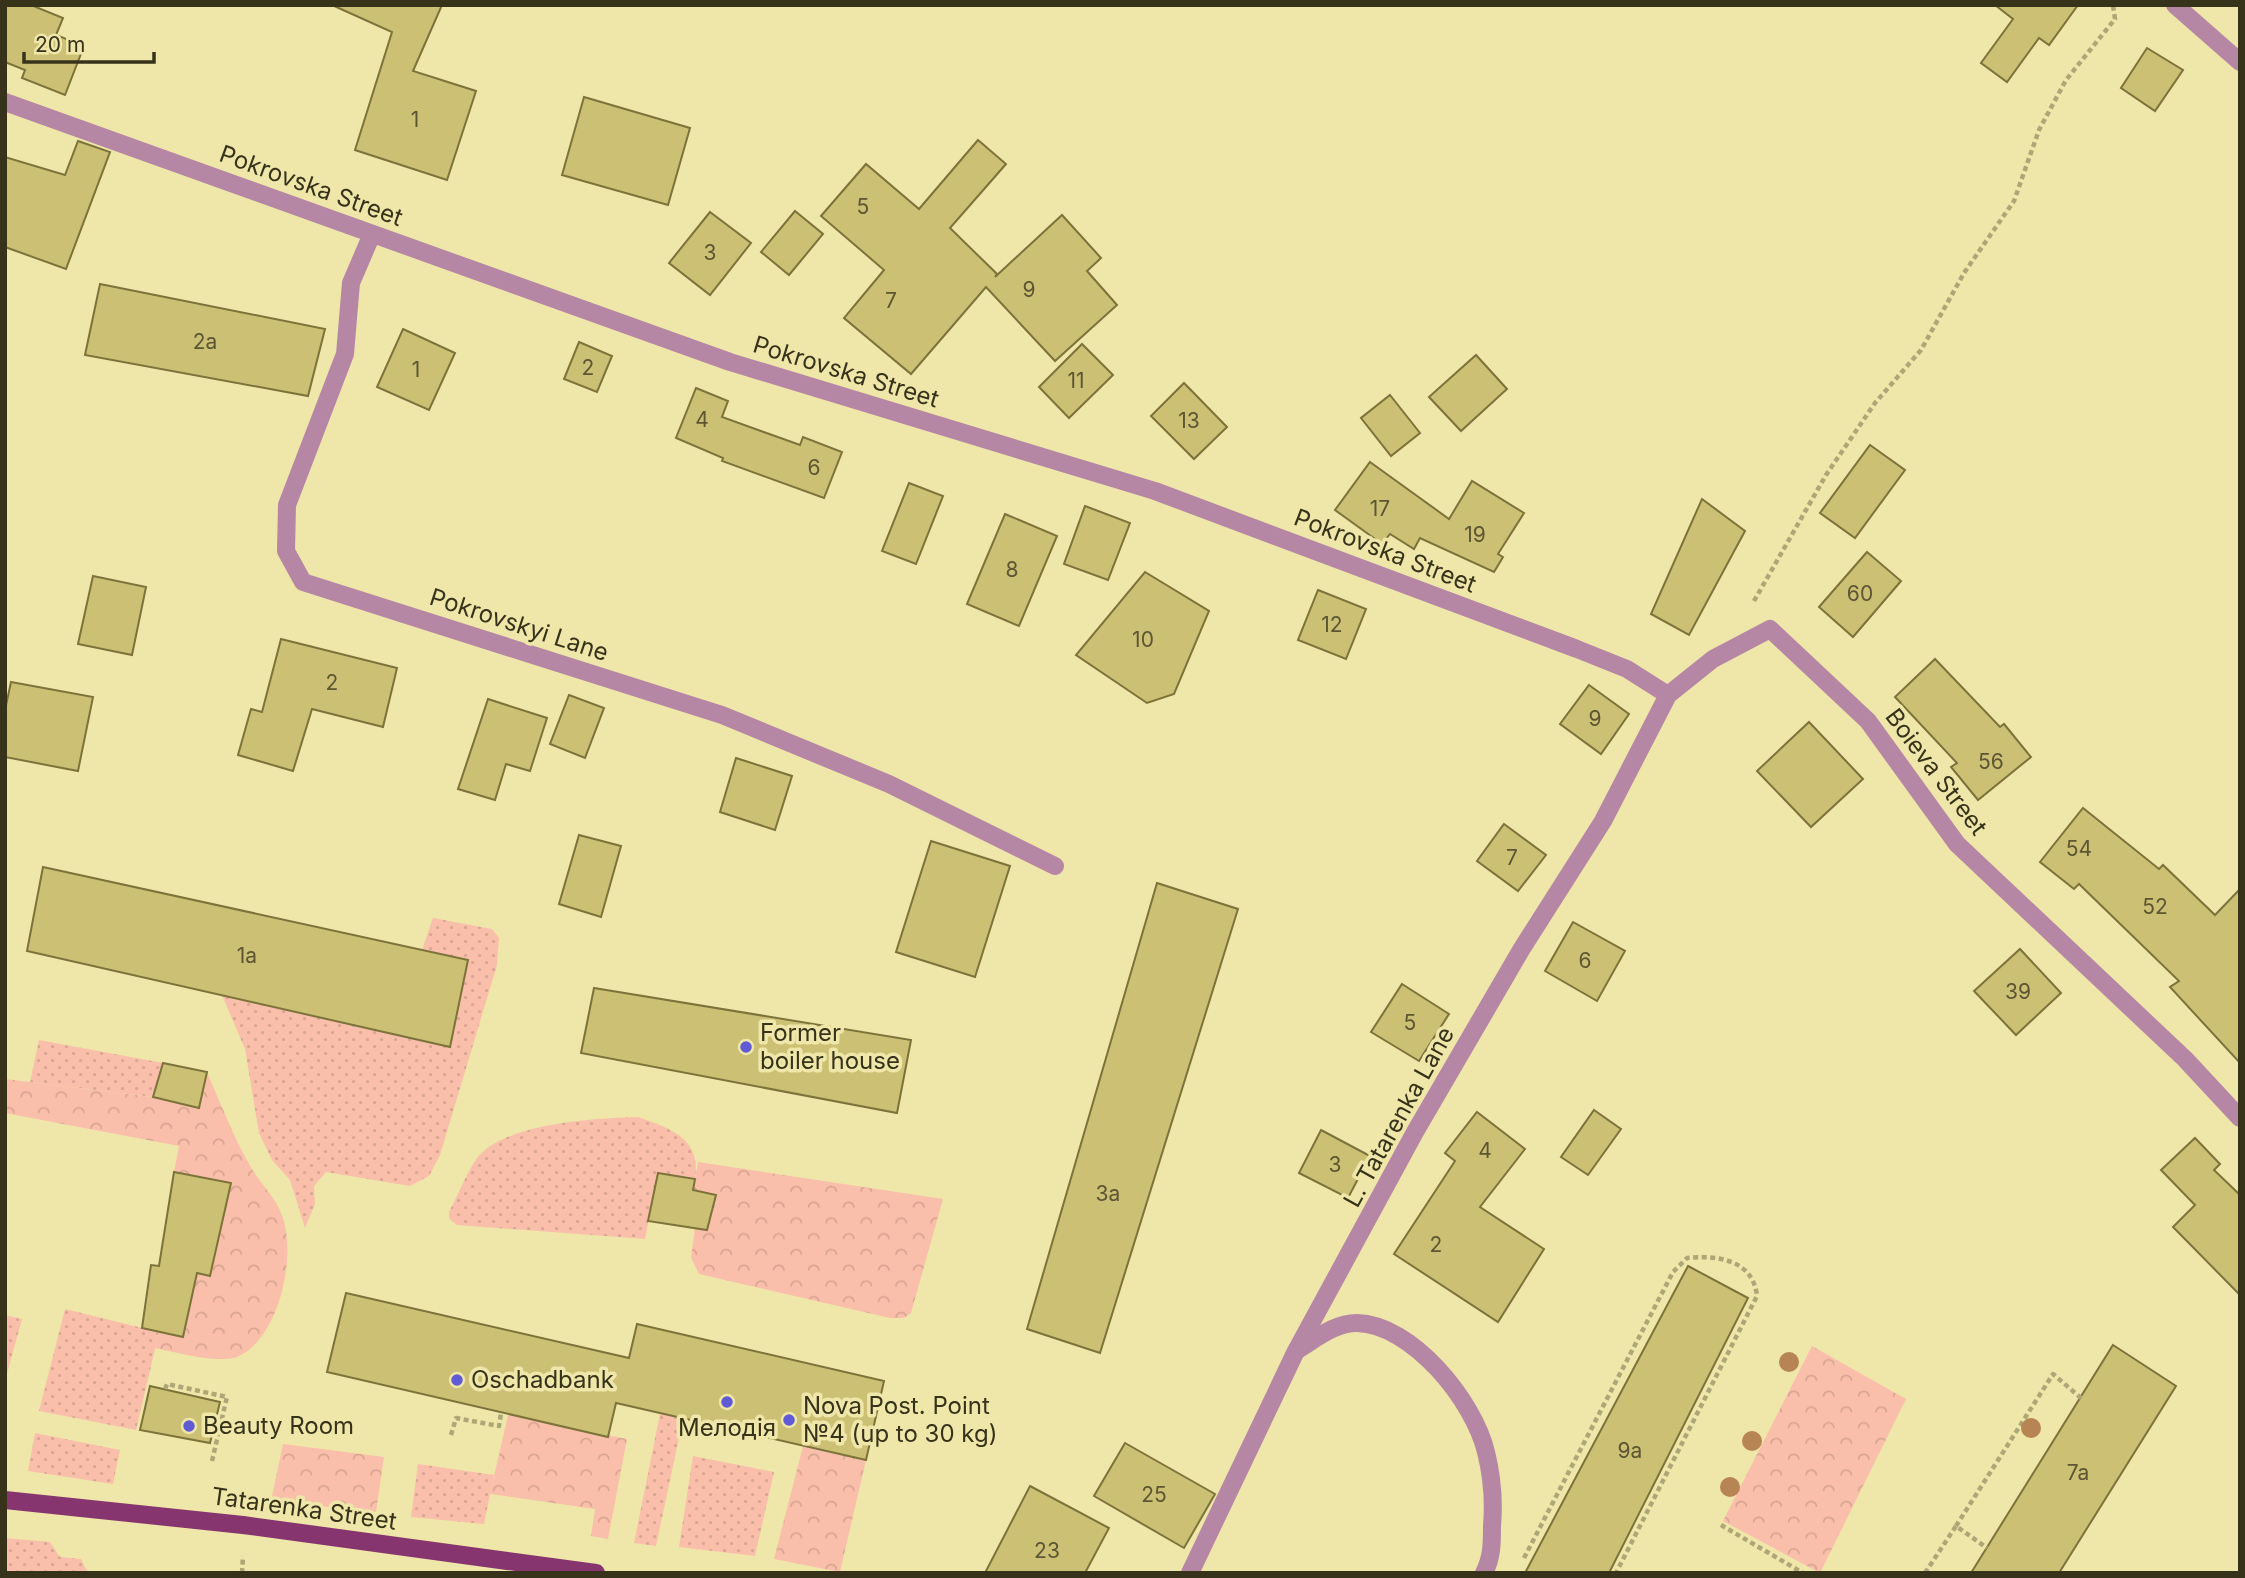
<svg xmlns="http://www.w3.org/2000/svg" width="2245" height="1578" font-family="Inter,sans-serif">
	<defs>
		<pattern id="grass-dots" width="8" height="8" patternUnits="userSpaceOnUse" patternTransform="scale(1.75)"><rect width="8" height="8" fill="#fabfaa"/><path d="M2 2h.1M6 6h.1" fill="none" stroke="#d7a592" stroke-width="1.8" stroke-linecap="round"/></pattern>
		<pattern id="forest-crowns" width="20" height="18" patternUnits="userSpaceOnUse" patternTransform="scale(1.75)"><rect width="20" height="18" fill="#fabfaa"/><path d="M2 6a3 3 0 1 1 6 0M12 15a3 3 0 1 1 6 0" fill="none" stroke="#d7a592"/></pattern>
	</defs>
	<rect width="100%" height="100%" fill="#efe6a9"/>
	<g fill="url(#grass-dots)">
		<path d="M 433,918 L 492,929 L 499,938 L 497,965 L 440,1155 L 429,1176 L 410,1186 L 326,1172 L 314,1186 L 315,1204 L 305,1228 L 290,1180 L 272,1160 L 259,1133 L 245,1049 L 222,995 L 449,1047 L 468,961 L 422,950 Z"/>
		<path d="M 39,1040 L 163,1063 L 153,1097 L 30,1082 Z"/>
		<path d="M 638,1117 C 669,1128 702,1138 695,1179 L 658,1173 L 645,1239 L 457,1225 L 449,1218 L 449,1212 C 458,1195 466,1174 477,1158 C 504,1123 597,1118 638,1117 Z"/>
		<path d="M 65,1309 L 159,1332 L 136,1430 L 39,1411 Z"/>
		<path d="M 5,1315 L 22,1319 L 5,1381 Z"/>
		<path d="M 660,1414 L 683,1419 L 656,1546 L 634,1543 Z"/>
		<path d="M 35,1433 L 120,1450 L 113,1484 L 28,1471 Z"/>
		<path d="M 693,1456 L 774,1472 L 755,1556 L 679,1547 Z"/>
		<path d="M 418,1464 L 494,1475 L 484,1524 L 411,1517 Z"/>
		<path d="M 5,1538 L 50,1542 L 60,1557 L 81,1559 L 88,1573 L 5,1573 Z"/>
	</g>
	<g fill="url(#forest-crowns)">
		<path d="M 207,1072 C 221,1104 234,1139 252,1169 C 261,1184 275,1197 281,1213 C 298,1252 280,1337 239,1356 C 221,1365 175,1352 155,1348 L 159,1332 L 184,1335 L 197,1273 L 210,1276 L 231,1183 L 174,1172 L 179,1146 L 5,1113 L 5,1079 L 153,1097 L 198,1107 Z"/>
		<path d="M 698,1162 L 943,1199 L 911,1313 L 904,1318 L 890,1318 L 699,1274 L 691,1258 L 695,1228 L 708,1229 L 715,1195 L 693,1190 Z"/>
		<path d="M 1812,1346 L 1906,1399 L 1820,1573 L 1723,1521 Z"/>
		<path d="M 508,1415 L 627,1439 L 608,1539 L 591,1536 L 595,1509 L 490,1494 Z"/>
		<path d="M 283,1444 L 384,1457 L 376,1512 L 271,1501 Z"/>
		<path d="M 803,1446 L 866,1460 L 840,1572 L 774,1559 Z"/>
	</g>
	<g fill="#ccc075" stroke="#7c733a" stroke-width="2">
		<path d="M 5,5 L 31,5 L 63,18 L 56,35 L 84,46 L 65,95 L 22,78 L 25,70 L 5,62 Z"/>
		<path d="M 332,5 L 442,5 L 413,71 L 476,91 L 447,180 L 355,150 L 392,32 Z"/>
		<path d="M 1995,5 L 2078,5 L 2049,45 L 2039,38 L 2007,82 L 1981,63 L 2013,19 Z"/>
		<path d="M 2147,48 L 2183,70 L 2155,111 L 2121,88 Z"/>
		<path d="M 584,97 L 690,128 L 668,205 L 562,175 Z"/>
		<path d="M 978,140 L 1006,164 L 950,228 L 997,274 L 995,277 L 1062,215 L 1101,258 L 1087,271 L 1117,305 L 1055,361 L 986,287 L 911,374 L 844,318 L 884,270 L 821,216 L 866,164 L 919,209 Z"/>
		<path d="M 78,141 L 110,152 L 66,269 L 5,247 L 5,157 L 65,175 Z"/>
		<path d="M 795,211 L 823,234 L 789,275 L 761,252 Z"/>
		<path d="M 710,212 L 751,243 L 710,295 L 669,263 Z"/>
		<path d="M 100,284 L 325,329 L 308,396 L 85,355 Z"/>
		<path d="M 403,329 L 455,353 L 429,410 L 377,387 Z"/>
		<path d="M 579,342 L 612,356 L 597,392 L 564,379 Z"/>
		<path d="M 1082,344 L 1113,375 L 1069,418 L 1039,387 Z"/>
		<path d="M 1476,355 L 1507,389 L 1461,431 L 1429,397 Z"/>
		<path d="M 1184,383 L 1227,427 L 1194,459 L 1151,416 Z"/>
		<path d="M 696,388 L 728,401 L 722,417 L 800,445 L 803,437 L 842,452 L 824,498 L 722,461 L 723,458 L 676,438 Z"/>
		<path d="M 1390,395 L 1420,433 L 1391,456 L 1361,418 Z"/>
		<path d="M 1870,445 L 1905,470 L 1855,538 L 1820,513 Z"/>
		<path d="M 1370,462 L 1449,519 L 1472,481 L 1524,513 L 1498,554 L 1503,557 L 1494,572 L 1420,538 L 1414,549 L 1390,534 L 1382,544 L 1335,510 Z"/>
		<path d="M 909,483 L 943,496 L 916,564 L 882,551 Z"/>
		<path d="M 1702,499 L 1745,531 L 1689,635 L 1651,614 Z"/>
		<path d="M 1085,506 L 1130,523 L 1108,580 L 1064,564 Z"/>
		<path d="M 1005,514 L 1057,536 L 1019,626 L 967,604 Z"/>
		<path d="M 1867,552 L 1901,581 L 1853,637 L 1819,607 Z"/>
		<path d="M 1145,572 L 1209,611 L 1174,694 L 1147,703 L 1076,655 Z"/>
		<path d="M 93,576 L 146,587 L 132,655 L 78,644 Z"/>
		<path d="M 1318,590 L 1366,609 L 1346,659 L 1298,640 Z"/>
		<path d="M 281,639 L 397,668 L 383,727 L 312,709 L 293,771 L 238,755 L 251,709 L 262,712 Z"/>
		<path d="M 1935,659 L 2000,727 L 2004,724 L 2031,757 L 1978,800 L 1951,767 L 1957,763 L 1895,697 Z"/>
		<path d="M 11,682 L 93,697 L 78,771 L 5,757 L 5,710 Z"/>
		<path d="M 1589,685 L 1629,714 L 1601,754 L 1560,724 Z"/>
		<path d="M 569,695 L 604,708 L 585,758 L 550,744 Z"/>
		<path d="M 488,699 L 547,718 L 530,771 L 506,764 L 495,800 L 458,789 Z"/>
		<path d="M 1809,722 L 1863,779 L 1811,827 L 1757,771 Z"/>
		<path d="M 736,758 L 792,776 L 775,830 L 720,812 Z"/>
		<path d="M 2083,808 L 2159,869 L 2163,865 L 2215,915 L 2240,889 L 2240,1063 L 2170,987 L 2179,981 L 2079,884 L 2074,889 L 2040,862 Z"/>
		<path d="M 1504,824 L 1546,855 L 1518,891 L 1477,861 Z"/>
		<path d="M 579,835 L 621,846 L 601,917 L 559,904 Z"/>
		<path d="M 931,841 L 1010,866 L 975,977 L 896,952 Z"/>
		<path d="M 43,867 L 468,960 L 450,1047 L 27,951 Z"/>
		<path d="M 1157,883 L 1238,909 L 1100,1353 L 1027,1329 Z"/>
		<path d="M 1573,922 L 1625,951 L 1597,1001 L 1545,971 Z"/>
		<path d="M 2020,949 L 2061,993 L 2016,1035 L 1974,991 Z"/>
		<path d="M 1402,984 L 1449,1014 L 1419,1061 L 1371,1032 Z"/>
		<path d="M 594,988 L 911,1040 L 897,1113 L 581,1053 Z"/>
		<path d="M 163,1063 L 207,1072 L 199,1108 L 153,1097 Z"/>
		<path d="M 1594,1110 L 1621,1129 L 1588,1175 L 1561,1157 Z"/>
		<path d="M 1477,1112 L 1525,1149 L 1480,1207 L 1544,1249 L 1498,1322 L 1394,1254 L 1455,1161 L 1445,1153 Z"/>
		<path d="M 1321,1130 L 1370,1156 L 1348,1198 L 1299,1173 Z"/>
		<path d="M 2195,1138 L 2220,1164 L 2214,1170 L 2240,1195 L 2240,1295 L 2173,1227 L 2195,1205 L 2161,1170 Z"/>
		<path d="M 174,1172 L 231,1183 L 210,1276 L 197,1273 L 183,1337 L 142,1328 L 151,1265 L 159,1266 Z"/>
		<path d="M 658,1173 L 695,1179 L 693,1190 L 716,1195 L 707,1230 L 648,1221 Z"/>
		<path d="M 1688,1266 L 1748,1298 L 1609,1573 L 1525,1573 Z"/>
		<path d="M 346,1293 L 629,1358 L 637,1324 L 884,1381 L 866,1460 L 616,1403 L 608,1437 L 327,1372 Z"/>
		<path d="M 2113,1345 L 2176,1386 L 2059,1573 L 1971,1573 Z"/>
		<path d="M 150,1386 L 220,1402 L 210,1443 L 140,1430 Z"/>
		<path d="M 1125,1443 L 1215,1494 L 1184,1548 L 1094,1496 Z"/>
		<path d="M 1030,1486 L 1109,1528 L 1085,1573 L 985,1573 Z"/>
	</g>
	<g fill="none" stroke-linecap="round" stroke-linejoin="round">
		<g stroke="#aea677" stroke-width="4.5" stroke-dasharray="5 3.5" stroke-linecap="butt">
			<path d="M 1754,601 L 1826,475 L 1875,403 L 1921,350 L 1964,273 L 2014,201 L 2039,130 L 2066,80 L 2115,19 L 2113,5"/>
			<path d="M 165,1389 L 167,1384 L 227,1397 L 212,1461"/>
			<path d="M 451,1435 L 456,1418 L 499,1426 L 501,1413"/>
			<path d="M 1721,1525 L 1803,1573"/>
			<path d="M 1956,1526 L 2053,1374 L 2081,1398"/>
			<path d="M 1524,1558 L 1673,1272 L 1687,1258 C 1716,1255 1753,1259 1757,1296 L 1616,1573"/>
			<path d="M 242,1573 L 243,1556"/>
			<path d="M 1925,1573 L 1956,1526 L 1987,1548"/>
		</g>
		<g stroke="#b687a5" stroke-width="18">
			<path d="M 2175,5 L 2240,62"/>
			<path d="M 5,102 L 730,362 L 1155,491 L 1577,649 L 1627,669 L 1668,695"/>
			<path d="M 372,234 L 351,283 L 345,354 L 287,505 L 286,551 L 303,582 L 722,715 L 889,784 L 1055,866"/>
			<path d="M 1299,1349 C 1317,1338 1335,1323 1357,1323 C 1412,1324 1474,1401 1486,1452 C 1492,1476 1494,1502 1492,1526 C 1492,1543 1492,1558 1484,1573"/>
			<path d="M 1190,1573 L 1296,1351 L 1415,1132 L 1521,950 L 1603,821 L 1668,695 L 1713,659 L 1770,629 L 1868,721 L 1957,844 L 2185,1059 L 2240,1118"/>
		</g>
		<path stroke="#87356f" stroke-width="18" d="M 5,1500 L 243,1525 L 596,1573"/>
	</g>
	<g fill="#b78454">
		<circle cx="1789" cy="1362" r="10"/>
		<circle cx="2031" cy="1428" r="10"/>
		<circle cx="1752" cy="1441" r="10"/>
		<circle cx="1730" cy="1487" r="10"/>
	</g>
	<g fill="#605bd4" stroke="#efe6a9" stroke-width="2.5">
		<circle cx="746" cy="1047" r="7"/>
		<circle cx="457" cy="1380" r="7"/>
		<circle cx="727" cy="1402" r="7"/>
		<circle cx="789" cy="1420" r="7"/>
		<circle cx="189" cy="1426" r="7"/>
	</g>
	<g text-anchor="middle" stroke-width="7" stroke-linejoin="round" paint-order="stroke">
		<g font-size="21" fill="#5c5632">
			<text x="415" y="127">1</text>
			<text x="863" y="214">5</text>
			<text x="710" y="260">3</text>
			<text x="1029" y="297">9</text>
			<text x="891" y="308">7</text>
			<text x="205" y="349">2а</text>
			<text x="588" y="375">2</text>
			<text x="416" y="377">1</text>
			<text x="1076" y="388">11</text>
			<text x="702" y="427">4</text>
			<text x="1189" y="428">13</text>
			<text x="814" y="475">6</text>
			<text x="1380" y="516">17</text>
			<text x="1475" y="542">19</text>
			<text x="1012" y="577">8</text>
			<text x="1860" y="601">60</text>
			<text x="1332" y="632">12</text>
			<text x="1143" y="647">10</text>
			<text x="332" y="690">2</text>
			<text x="1595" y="726">9</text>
			<text x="1991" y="769">56</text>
			<text x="2079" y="856">54</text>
			<text x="1512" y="865">7</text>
			<text x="2155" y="914">52</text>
			<text x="247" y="963">1а</text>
			<text x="1585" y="968">6</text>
			<text x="2018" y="999">39</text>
			<text x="1410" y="1030">5</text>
			<text x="1485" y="1158">4</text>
			<text x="1335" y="1172">3</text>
			<text x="1108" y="1201">3а</text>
			<text x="1436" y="1252">2</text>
			<text x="1630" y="1458">9а</text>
			<text x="2078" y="1480">7а</text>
			<text x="1154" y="1502">25</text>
			<text x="1047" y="1558">23</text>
		</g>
		<g font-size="24" fill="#37331b" stroke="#efe6a9">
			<text transform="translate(311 186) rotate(20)" y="8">Pokrovska Street</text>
			<text transform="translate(846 372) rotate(17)" y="8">Pokrovska Street</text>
			<text transform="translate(1385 551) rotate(21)" y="8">Pokrovska Street</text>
			<text transform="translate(519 625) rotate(18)" y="8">Pokrovskyi Lane</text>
			<text transform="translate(1936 772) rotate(53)" y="8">Boieva Street</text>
			<text transform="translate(1399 1117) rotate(-61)" y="8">L. Tatarenka Lane</text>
			<text transform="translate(304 1509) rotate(8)" y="8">Tatarenka Street</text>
		</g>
		<g font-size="24" fill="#37331b" stroke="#efe6a9" text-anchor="start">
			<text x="760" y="1041">Former<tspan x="760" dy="28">boiler house</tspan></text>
			<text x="471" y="1388">Oschadbank</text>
			<text x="803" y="1414">Nova Post. Point<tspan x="803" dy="28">№4 (up to 30 kg)</tspan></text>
			<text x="203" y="1434">Beauty Room</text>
			<text x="727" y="1436" text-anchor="middle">Мелодія</text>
		</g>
	</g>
	<rect width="2245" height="1578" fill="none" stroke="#37331b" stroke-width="14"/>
	<path d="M24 52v10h130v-10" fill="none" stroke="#37331b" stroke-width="3.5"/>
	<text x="35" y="52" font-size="21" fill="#37331b" stroke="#efe6a9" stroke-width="5" paint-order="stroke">20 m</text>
</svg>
